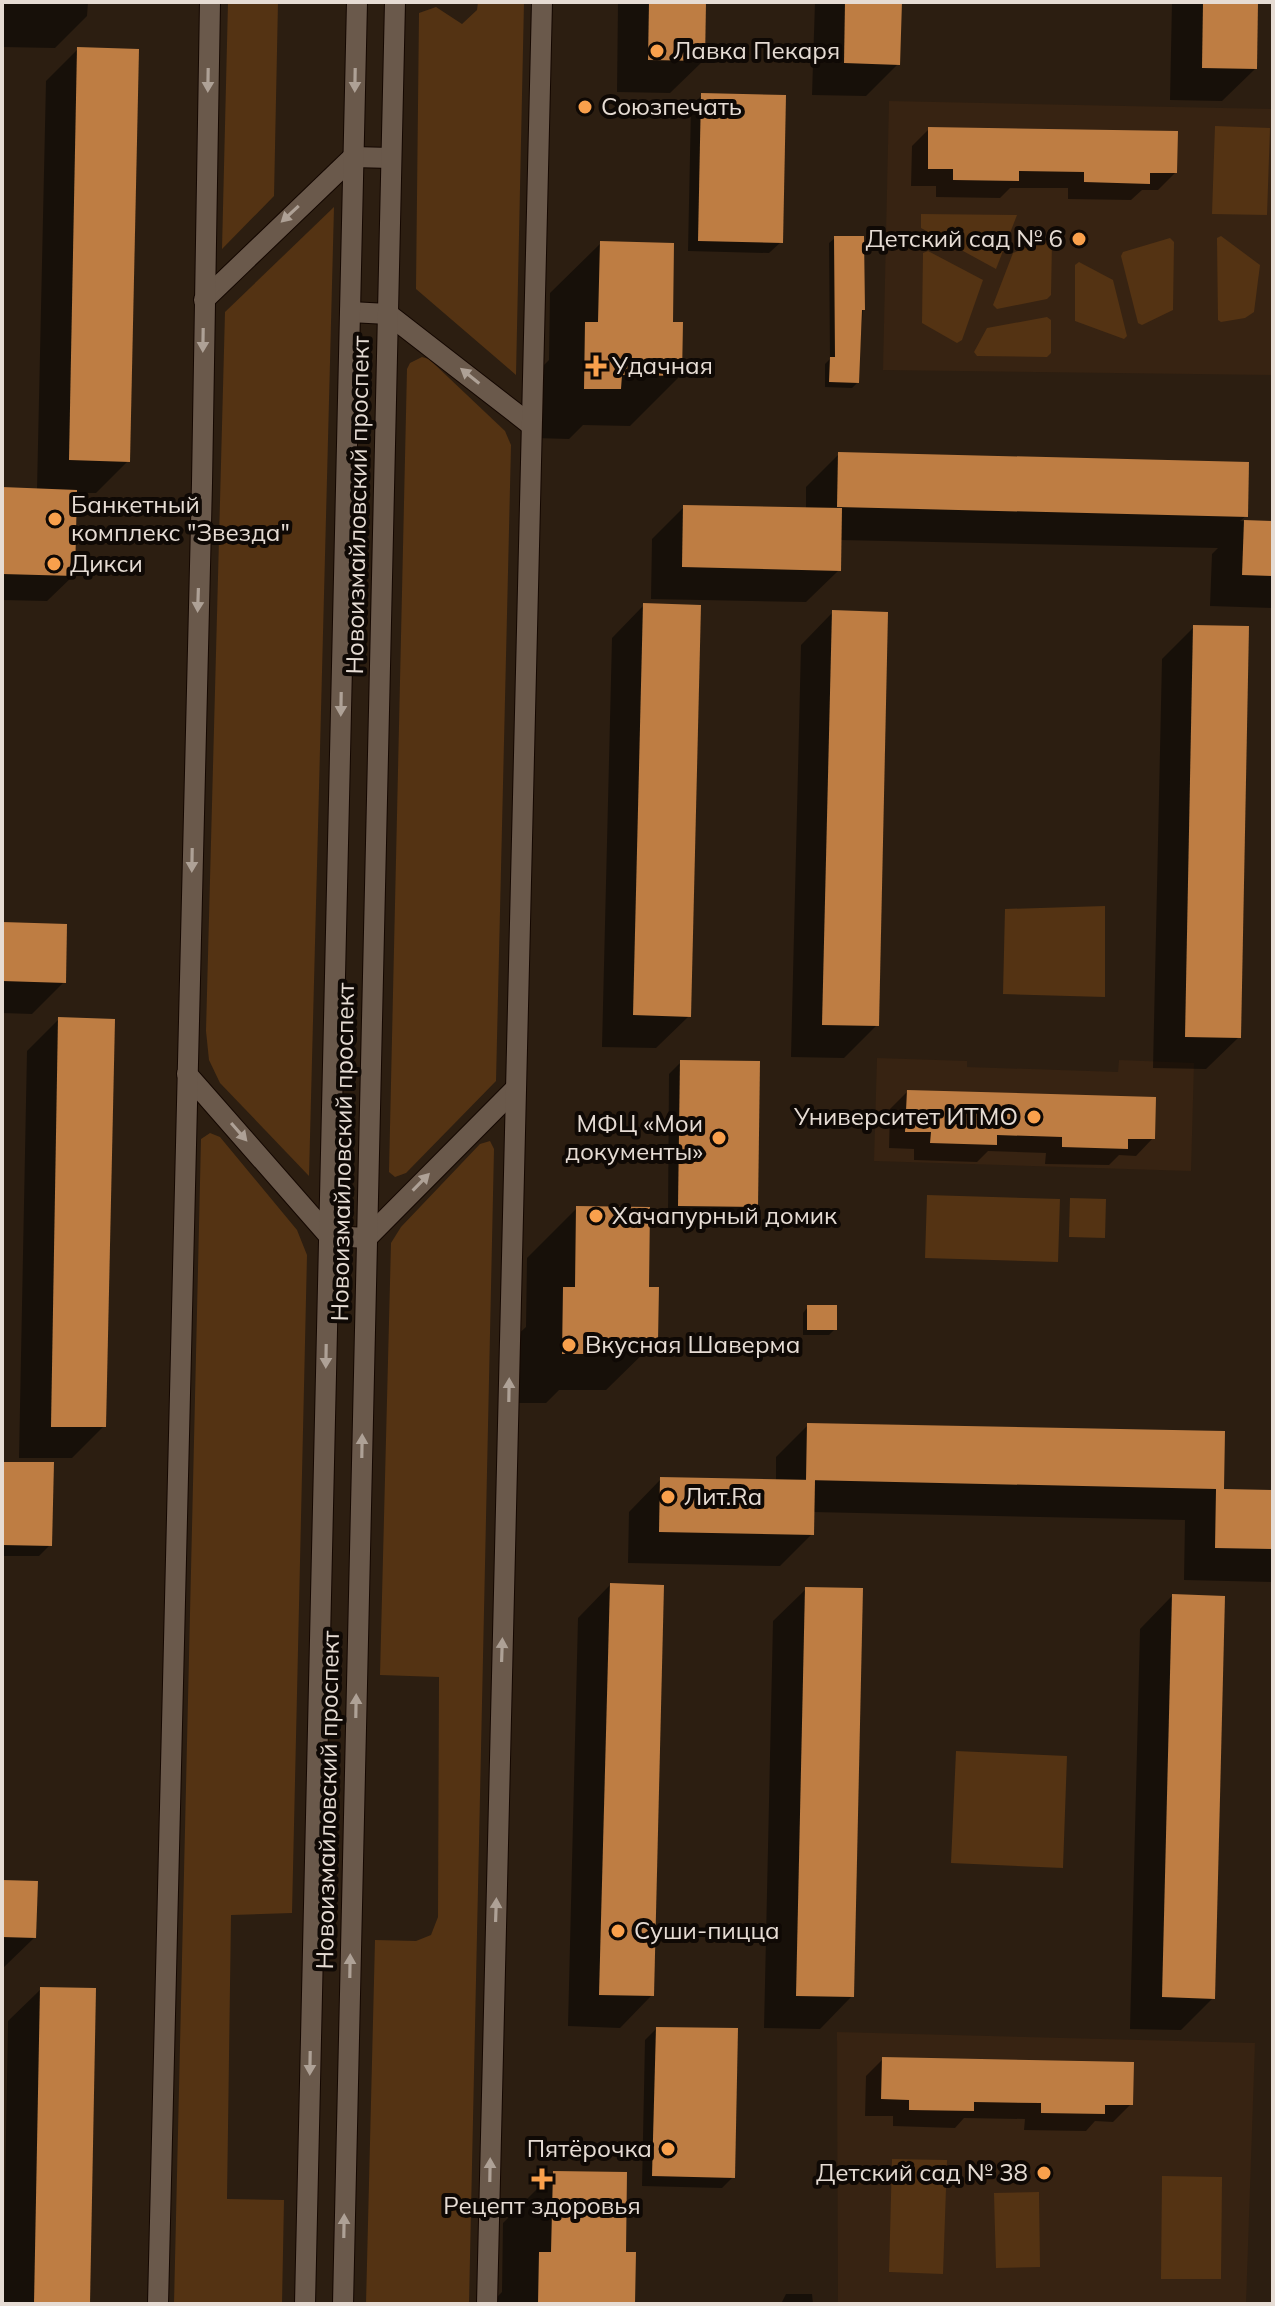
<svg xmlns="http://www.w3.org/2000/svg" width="1275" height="2306" font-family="Mulish,sans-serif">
	<rect width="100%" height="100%" fill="#2c1e11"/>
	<g fill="#372312">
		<path d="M 889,101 L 1273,109 L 1273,375 L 883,370 Z"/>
		<path d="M 877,1058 L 967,1061 L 967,1067 L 1118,1072 L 1119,1060 L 1194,1063 L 1191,1171 L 874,1161 Z"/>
		<path d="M 837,2032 L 1255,2043 L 1246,2304 L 838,2304 Z"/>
	</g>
	<g fill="#543313">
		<path d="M 228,2 L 278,2 L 274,196 L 222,249 Z"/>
		<path d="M 478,2 L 524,2 L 516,375 L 416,289 L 419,13 L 436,7 L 462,24 L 477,10 Z"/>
		<path d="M 1215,126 L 1270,128 L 1267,215 L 1212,214 Z"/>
		<path d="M 334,207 L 309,1176 L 220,1083 L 209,1060 L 206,1031 L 225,312 Z"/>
		<path d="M 921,214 L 1017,215 L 996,269 L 921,228 Z"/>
		<path d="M 1221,236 L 1260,265 L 1254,312 L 1245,318 L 1221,322 L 1218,320 L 1217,238 Z"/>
		<path d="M 1170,238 L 1174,242 L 1173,310 L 1142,325 L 1138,323 L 1121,256 L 1123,252 Z"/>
		<path d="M 1048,239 L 1052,242 L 1051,295 L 1047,299 L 997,309 L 993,305 L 1013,253 Z"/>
		<path d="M 928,251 L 983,280 L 962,340 L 957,343 L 922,323 L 923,253 Z"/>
		<path d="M 1079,262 L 1113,280 L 1127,336 L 1124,339 L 1075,321 L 1075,265 Z"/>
		<path d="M 1047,317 L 1051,320 L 1051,353 L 1047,357 L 977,356 L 974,352 L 987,328 Z"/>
		<path d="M 422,357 L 429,359 L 505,431 L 511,445 L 496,1081 L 406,1173 L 395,1177 L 389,1172 L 407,369 L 410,363 Z"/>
		<path d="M 1105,906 L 1105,997 L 1003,994 L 1005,909 Z"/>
		<path d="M 210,1133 L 220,1137 L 297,1230 L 307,1255 L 292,1913 L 231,1915 L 227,2199 L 284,2200 L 282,2304 L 174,2304 L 201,1139 Z"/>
		<path d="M 490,1141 L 494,1149 L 469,2304 L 366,2304 L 375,1940 L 416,1941 L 431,1935 L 438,1917 L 439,1677 L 380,1675 L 391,1243 L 401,1227 L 480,1144 Z"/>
		<path d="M 927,1195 L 1060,1199 L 1058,1262 L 925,1258 Z"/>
		<path d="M 1070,1198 L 1106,1199 L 1105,1238 L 1069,1237 Z"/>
		<path d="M 956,1751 L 1067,1756 L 1063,1868 L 951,1863 Z"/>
		<path d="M 892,2159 L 947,2160 L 943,2274 L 889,2272 Z"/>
		<path d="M 1162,2176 L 1222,2177 L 1221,2279 L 1161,2279 Z"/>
		<path d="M 1039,2192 L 1040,2267 L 996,2268 L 994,2193 Z"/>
	</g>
	<g fill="#0007">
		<path d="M 2,2 L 88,2 L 87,16 L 55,48 L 2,47 Z"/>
		<path d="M 618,2 L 704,2 L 703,61 L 670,93 L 617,92 Z"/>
		<path d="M 815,2 L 900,2 L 898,64 L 866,96 L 812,95 Z"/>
		<path d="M 1172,2 L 1256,2 L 1255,69 L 1222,101 L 1170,100 Z"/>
		<path d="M 78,49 L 128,461 L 96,493 L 75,493 L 73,576 L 47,601 L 2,600 L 2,489 L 37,490 L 46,81 Z"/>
		<path d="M 702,95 L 781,242 L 769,253 L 688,251 L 691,107 Z"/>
		<path d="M 929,129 L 1175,173 L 1158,190 L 1142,190 L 1131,200 L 1068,199 L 1068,188 L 1010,188 L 1000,198 L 936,197 L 936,186 L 911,186 L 912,146 Z"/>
		<path d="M 835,238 L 863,309 L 857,383 L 852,388 L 825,387 L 825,364 L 830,359 L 829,243 Z"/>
		<path d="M 601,243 L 671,324 L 680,376 L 630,426 L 583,425 L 569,439 L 534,438 L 535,374 L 549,360 L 550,293 Z"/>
		<path d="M 839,454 L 1246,516 L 1240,521 L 1273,523 L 1273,608 L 1210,606 L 1212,554 L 1218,548 L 839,540 L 839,570 L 806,602 L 651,599 L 652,539 L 684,507 L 806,509 L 806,487 Z"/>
		<path d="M 644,605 L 689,1016 L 656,1048 L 602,1047 L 612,638 Z"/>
		<path d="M 833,612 L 877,1025 L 844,1058 L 791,1057 L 801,645 Z"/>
		<path d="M 1194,627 L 1239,1037 L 1206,1069 L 1153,1068 L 1162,659 Z"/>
		<path d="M 2,924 L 64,982 L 32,1014 L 2,1013 Z"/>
		<path d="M 59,1019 L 104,1426 L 72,1458 L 19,1458 L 27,1051 Z"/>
		<path d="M 681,1062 L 756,1206 L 745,1217 L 668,1217 L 669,1074 Z"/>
		<path d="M 907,1092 L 1153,1138 L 1136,1156 L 1119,1155 L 1109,1165 L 1045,1164 L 1046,1153 L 988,1151 L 977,1162 L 914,1160 L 914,1149 L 889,1148 L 890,1109 Z"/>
		<path d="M 577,1208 L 647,1289 L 657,1340 L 606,1390 L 559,1390 L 546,1403 L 512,1403 L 513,1339 L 526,1327 L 527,1258 Z"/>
		<path d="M 808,1307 L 835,1329 L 829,1335 L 803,1335 L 803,1313 Z"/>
		<path d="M 808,1425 L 1223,1433 L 1222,1491 L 1273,1492 L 1273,1582 L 1184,1580 L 1185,1520 L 812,1512 L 812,1534 L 780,1566 L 628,1563 L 629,1512 L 661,1479 L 776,1482 L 776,1457 Z"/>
		<path d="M 2,1464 L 50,1545 L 39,1556 L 2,1556 Z"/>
		<path d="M 610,1585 L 652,1995 L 620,2028 L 568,2026 L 578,1618 Z"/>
		<path d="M 806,1589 L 852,1996 L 820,2029 L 764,2028 L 773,1621 Z"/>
		<path d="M 1172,1596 L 1213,1998 L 1181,2030 L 1130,2029 L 1140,1629 Z"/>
		<path d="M 2,1882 L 35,1937 L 2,1969 Z"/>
		<path d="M 41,1989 L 88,2304 L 3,2304 L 8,2021 Z"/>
		<path d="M 656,2029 L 733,2177 L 722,2188 L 642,2186 L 645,2040 Z"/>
		<path d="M 883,2059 L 1131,2104 L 1113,2122 L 1095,2121 L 1086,2131 L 1024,2130 L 1025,2119 L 964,2118 L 955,2128 L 893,2126 L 893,2116 L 865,2116 L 866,2076 Z"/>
		<path d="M 553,2173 L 624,2254 L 633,2304 L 490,2304 L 502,2292 L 503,2223 Z"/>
		<path d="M 786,2294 L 812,2294 L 813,2304 L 781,2304 Z"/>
	</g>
	<g fill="#be7d43">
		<path d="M 649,2 L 706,2 L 705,61 L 648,60 Z"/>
		<path d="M 845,2 L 902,2 L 900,65 L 844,63 Z"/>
		<path d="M 1203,2 L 1258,2 L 1257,69 L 1202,68 Z"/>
		<path d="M 77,47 L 139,49 L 130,462 L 69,460 Z"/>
		<path d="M 701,93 L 786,95 L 783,243 L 698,241 Z"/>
		<path d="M 928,127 L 1178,131 L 1177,173 L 1150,173 L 1150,184 L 1084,182 L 1084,172 L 1019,171 L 1019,181 L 953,180 L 953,169 L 928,169 Z"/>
		<path d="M 834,236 L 864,236 L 865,310 L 862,310 L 859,383 L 829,382 L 830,357 L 835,357 Z"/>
		<path d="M 600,241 L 674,243 L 673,322 L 683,322 L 682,376 L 622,375 L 621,389 L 584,389 L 585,322 L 598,322 Z"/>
		<path d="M 838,452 L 1249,462 L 1248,517 L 837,507 Z"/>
		<path d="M 2,487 L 77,490 L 75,576 L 2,574 Z"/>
		<path d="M 683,505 L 842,508 L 841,571 L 682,567 Z"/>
		<path d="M 1244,520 L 1273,521 L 1273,576 L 1242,575 Z"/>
		<path d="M 643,603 L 701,605 L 691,1017 L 633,1015 Z"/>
		<path d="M 832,610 L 888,612 L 879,1026 L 822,1025 Z"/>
		<path d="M 1193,625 L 1249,626 L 1241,1038 L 1185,1037 Z"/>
		<path d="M 2,922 L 67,924 L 66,983 L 2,981 Z"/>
		<path d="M 58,1017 L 115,1019 L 106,1427 L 51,1427 Z"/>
		<path d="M 680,1060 L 760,1061 L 758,1207 L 678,1206 Z"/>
		<path d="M 907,1090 L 1156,1097 L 1155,1139 L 1128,1139 L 1128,1149 L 1062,1147 L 1062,1137 L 997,1135 L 997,1145 L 930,1143 L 931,1132 L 905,1132 Z"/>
		<path d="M 576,1206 L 650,1207 L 649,1287 L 659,1287 L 658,1341 L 598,1340 L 598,1354 L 562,1354 L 563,1287 L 575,1287 Z"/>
		<rect x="807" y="1305" width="30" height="25"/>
		<path d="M 807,1423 L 1225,1431 L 1224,1489 L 1273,1490 L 1273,1549 L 1215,1548 L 1216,1489 L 806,1480 Z"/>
		<path d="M 2,1462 L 54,1462 L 52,1546 L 2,1545 Z"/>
		<path d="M 660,1477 L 815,1480 L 814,1535 L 659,1532 Z"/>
		<path d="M 610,1583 L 664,1585 L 654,1996 L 599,1995 Z"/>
		<path d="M 805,1587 L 863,1588 L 854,1997 L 796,1996 Z"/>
		<path d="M 1172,1594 L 1225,1596 L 1215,1999 L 1162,1997 Z"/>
		<path d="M 2,1880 L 38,1881 L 36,1938 L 2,1937 Z"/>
		<path d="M 40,1987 L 96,1988 L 90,2304 L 34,2304 Z"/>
		<path d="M 656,2027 L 738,2028 L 735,2178 L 652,2176 Z"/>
		<path d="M 882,2057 L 1134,2062 L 1133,2105 L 1105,2105 L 1105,2114 L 1041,2113 L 1041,2103 L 974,2102 L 974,2111 L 909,2110 L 909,2100 L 881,2099 Z"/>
		<path d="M 553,2171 L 627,2172 L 626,2252 L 636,2252 L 635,2304 L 538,2304 L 539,2252 L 551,2252 Z"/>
	</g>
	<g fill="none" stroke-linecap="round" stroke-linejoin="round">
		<defs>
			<g id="minor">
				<path d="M 204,300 L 353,157 L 391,158"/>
				<path d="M 350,312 L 388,314 L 531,425"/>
				<path d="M 187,1074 L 329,1236 L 367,1238 L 516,1088"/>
				<path d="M 158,2304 L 202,483 L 210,2"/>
				<path d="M 487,2304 L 542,2"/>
			</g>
			<g id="tertiary">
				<path d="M 305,2304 L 357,2"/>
				<path d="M 343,2304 L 395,2"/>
			</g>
		</defs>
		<use href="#minor" stroke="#140701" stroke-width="22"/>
		<use href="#tertiary" stroke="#140701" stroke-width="22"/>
		<use href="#minor" stroke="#6a594b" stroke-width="20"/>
		<use href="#tertiary" stroke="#6a594b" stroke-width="20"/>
	</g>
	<defs><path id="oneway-solid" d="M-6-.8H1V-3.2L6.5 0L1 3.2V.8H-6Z" transform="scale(2)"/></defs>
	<g fill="#aea196">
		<use href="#oneway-solid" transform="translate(208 80) rotate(91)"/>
		<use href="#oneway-solid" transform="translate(355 80) rotate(91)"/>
		<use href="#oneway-solid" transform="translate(290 214) rotate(137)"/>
		<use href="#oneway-solid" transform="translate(203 340) rotate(91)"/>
		<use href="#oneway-solid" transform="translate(470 376) rotate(-141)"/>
		<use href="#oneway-solid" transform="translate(198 600) rotate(92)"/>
		<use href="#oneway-solid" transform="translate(341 704) rotate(91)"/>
		<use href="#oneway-solid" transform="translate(192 860) rotate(91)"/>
		<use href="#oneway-solid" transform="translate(239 1132) rotate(49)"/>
		<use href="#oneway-solid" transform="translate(421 1182) rotate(-46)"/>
		<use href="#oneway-solid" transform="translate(326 1356) rotate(91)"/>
		<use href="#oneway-solid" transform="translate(509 1390) rotate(-89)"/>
		<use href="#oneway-solid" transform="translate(362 1446) rotate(-89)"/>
		<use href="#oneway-solid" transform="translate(502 1650) rotate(-88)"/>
		<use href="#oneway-solid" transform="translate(356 1706) rotate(-89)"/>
		<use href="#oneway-solid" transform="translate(496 1910) rotate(-88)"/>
		<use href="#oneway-solid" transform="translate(350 1966) rotate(-89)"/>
		<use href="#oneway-solid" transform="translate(310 2063) rotate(91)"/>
		<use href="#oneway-solid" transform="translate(490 2170) rotate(-89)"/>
		<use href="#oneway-solid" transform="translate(344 2226) rotate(-89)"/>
	</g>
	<g fill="#f9a04c" stroke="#0f0905" stroke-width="3">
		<circle cx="657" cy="51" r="8"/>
		<circle cx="585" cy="107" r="8"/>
		<circle cx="1079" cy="239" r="8"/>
		<path d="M592 354h8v8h8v8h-8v8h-8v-8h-8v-8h8z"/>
		<circle cx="55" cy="519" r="8"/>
		<circle cx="54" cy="564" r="8"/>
		<circle cx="1034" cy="1117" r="8"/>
		<circle cx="719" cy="1138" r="8"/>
		<circle cx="596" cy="1216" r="8"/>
		<circle cx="569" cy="1345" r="8"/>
		<circle cx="668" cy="1497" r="8"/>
		<circle cx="618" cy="1931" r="8"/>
		<circle cx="668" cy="2149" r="8"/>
		<circle cx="1044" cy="2173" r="8"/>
		<path d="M538 2167h8v8h8v8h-8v8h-8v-8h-8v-8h8z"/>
	</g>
	<g text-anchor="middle" stroke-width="8" stroke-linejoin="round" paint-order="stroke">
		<g font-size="24" fill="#e6dcd4" stroke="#0f0905" text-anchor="start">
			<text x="673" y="59">Лавка Пекаря</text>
			<text x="601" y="115">Союзпечать</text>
			<text x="1063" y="247" text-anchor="end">Детский сад № 6</text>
			<text x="612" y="374">Удачная</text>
			<text x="71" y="513">Банкетный<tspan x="71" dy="28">комплекс "Звезда"</tspan></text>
			<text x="70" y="572">Дикси</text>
			<text x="1018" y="1125" text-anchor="end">Университет ИТМО</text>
			<text x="703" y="1132" text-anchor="end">МФЦ «Мои<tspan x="703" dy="28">документы»</tspan></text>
			<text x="612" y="1224">Хачапурный домик</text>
			<text x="585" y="1353">Вкусная Шаверма</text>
			<text x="684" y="1505">Лит.Ra</text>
			<text x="634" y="1939">Суши-пицца</text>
			<text x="652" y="2157" text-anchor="end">Пятёрочка</text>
			<text x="1028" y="2181" text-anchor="end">Детский сад № 38</text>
			<text x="542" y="2214" text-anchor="middle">Рецепт здоровья</text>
		</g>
		<g font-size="24" fill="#e6dcd4" stroke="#0f0905">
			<text transform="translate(358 505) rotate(-89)" y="8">Новоизмайловский проспект</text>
			<text transform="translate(343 1152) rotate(-89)" y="8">Новоизмайловский проспект</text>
			<text transform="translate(328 1800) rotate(-89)" y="8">Новоизмайловский проспект</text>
		</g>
	</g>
	<rect width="1275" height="2306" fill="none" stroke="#e6dcd4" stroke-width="8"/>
</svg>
